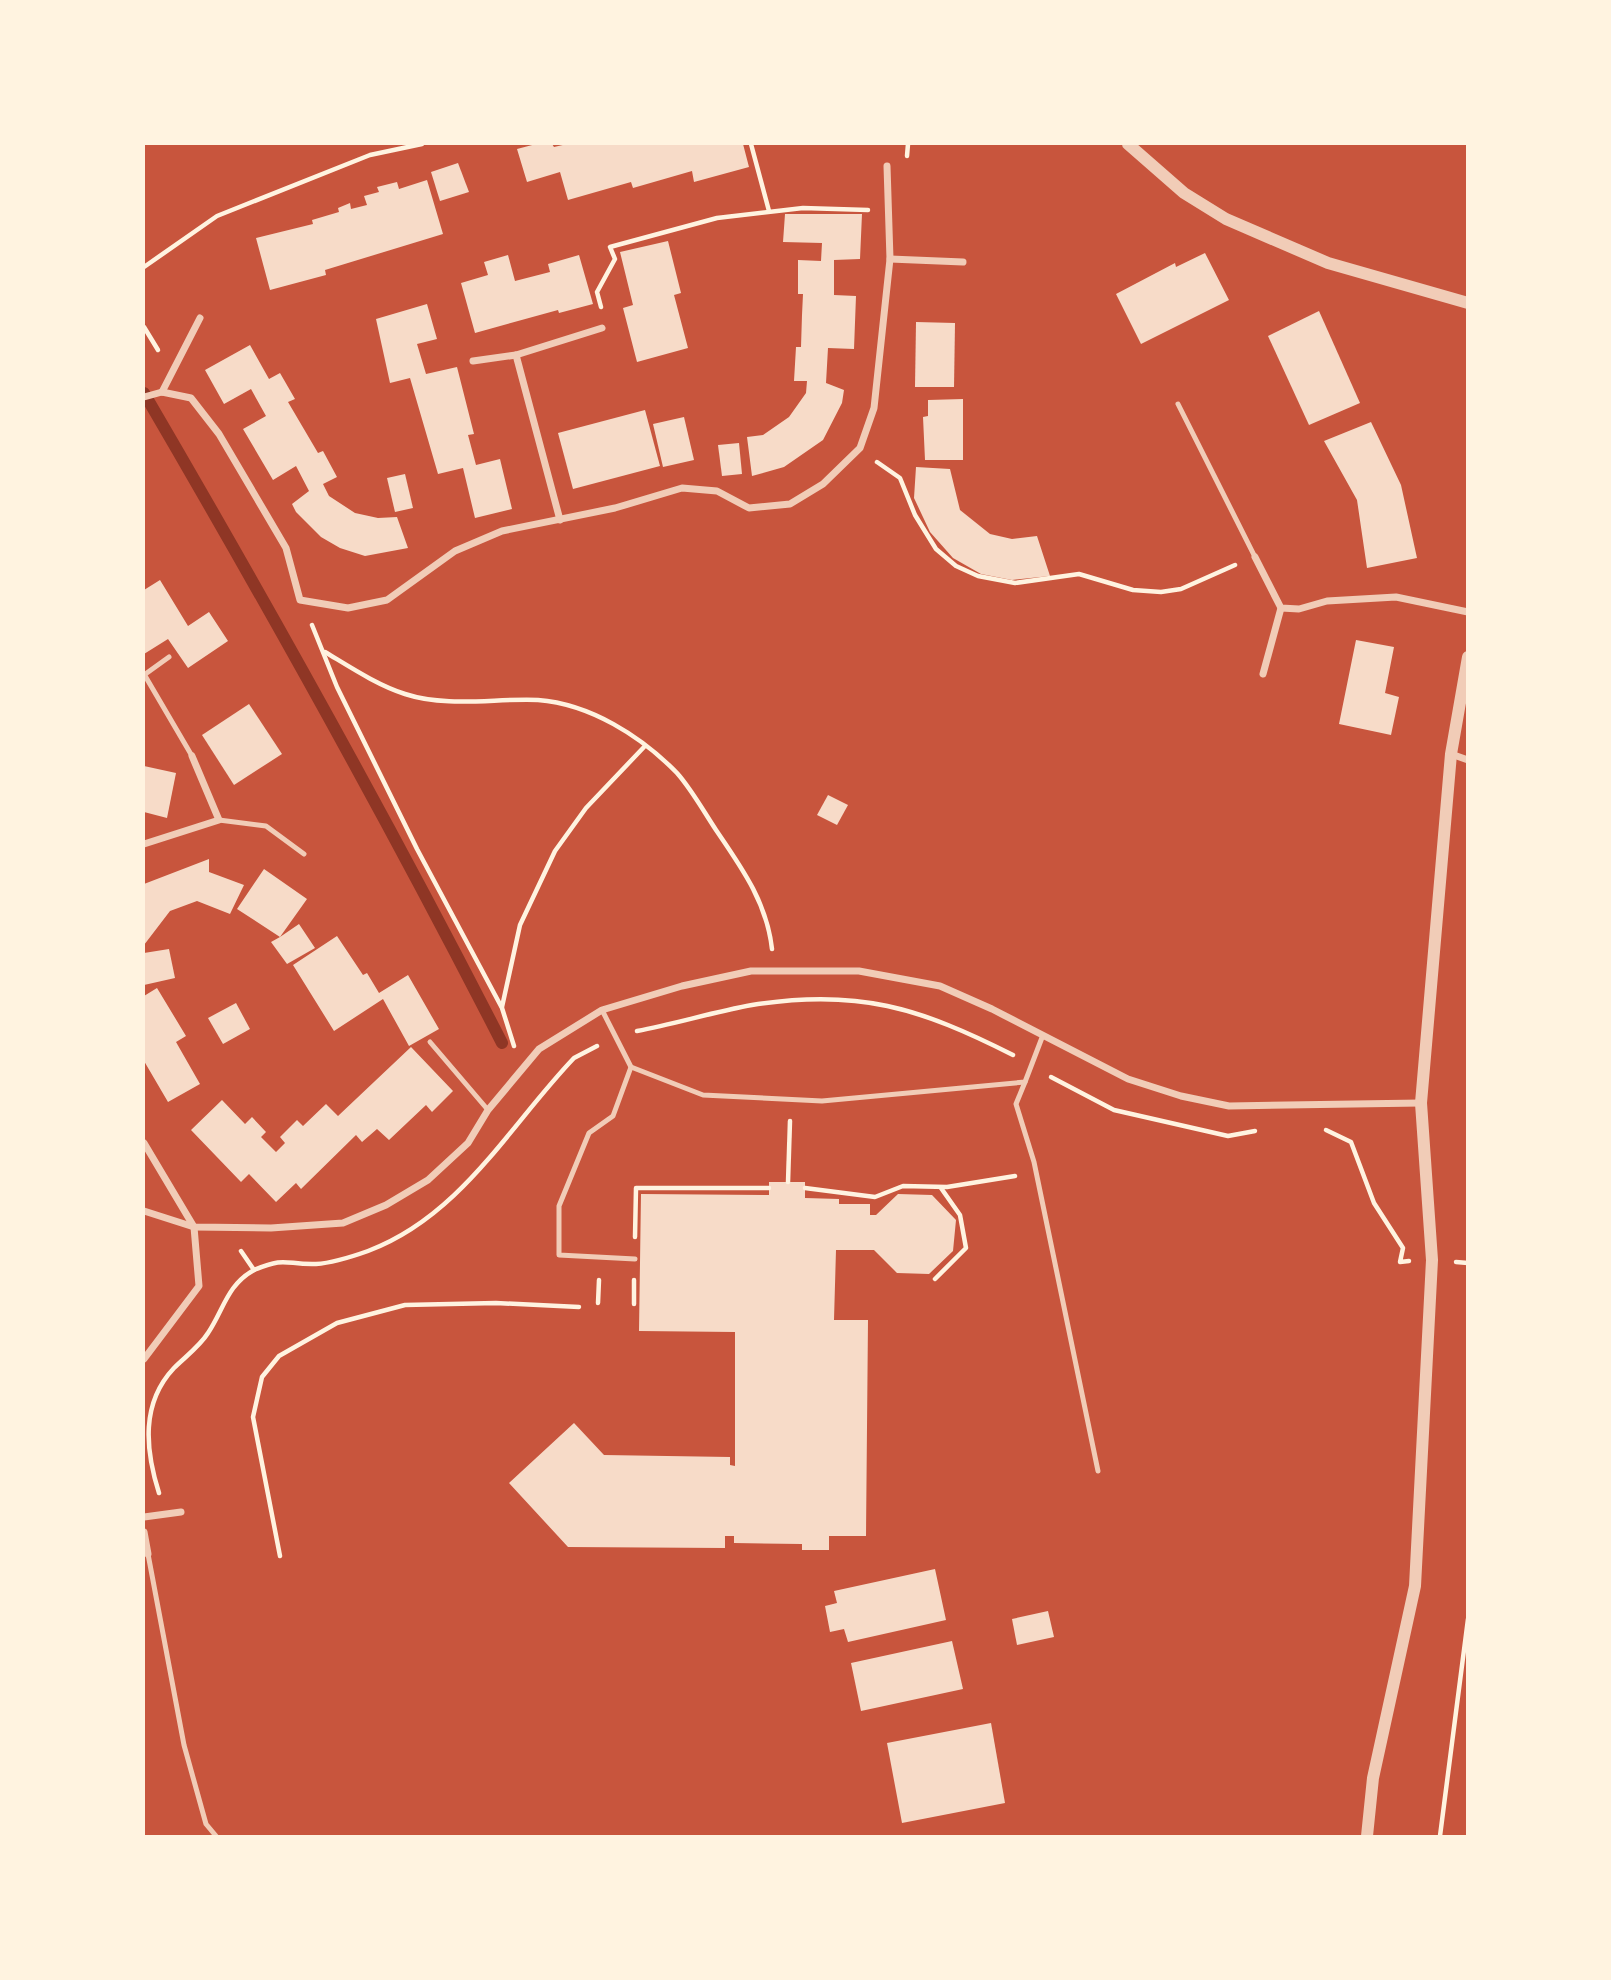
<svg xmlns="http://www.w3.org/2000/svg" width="1611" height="1980" font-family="'DejaVu Sans',sans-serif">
	<rect width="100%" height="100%" fill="#c8553d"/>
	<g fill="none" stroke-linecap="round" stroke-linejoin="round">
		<path stroke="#8f3625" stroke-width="12" d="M 144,393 C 269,607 389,822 502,1043"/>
	</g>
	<g fill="#f7dbc8">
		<path d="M 536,144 L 552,144 L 554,147 L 567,144 L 743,144 L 749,167 L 694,182 L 692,171 L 633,188 L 631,182 L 568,200 L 560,172 L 527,182 L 517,149 Z"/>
		<path d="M 458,163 L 469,192 L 440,201 L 431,172 Z"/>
		<path d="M 427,180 L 443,234 L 325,270 L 326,275 L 270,290 L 256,238 L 313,224 L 312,220 L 339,212 L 338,208 L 350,203 L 351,209 L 367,205 L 364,196 L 379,192 L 377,187 L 397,182 L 399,189 Z"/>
		<path d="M 785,214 L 862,214 L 860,259 L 834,260 L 834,295 L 856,296 L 854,349 L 828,348 L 826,383 L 844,390 L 842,403 L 823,440 L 784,467 L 752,476 L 747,437 L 763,435 L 789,417 L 806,393 L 807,381 L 794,381 L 796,347 L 801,347 L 802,315 L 803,294 L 798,294 L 798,260 L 821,261 L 822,243 L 783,242 Z"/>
		<path d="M 668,241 L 681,293 L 674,295 L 688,348 L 637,362 L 623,308 L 633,305 L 620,252 Z"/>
		<path d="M 1205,253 L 1229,300 L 1141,344 L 1116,294 L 1175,263 L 1176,267 Z"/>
		<path d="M 508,255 L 515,281 L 550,272 L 548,264 L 579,255 L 593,304 L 559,313 L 558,310 L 475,333 L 461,283 L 488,275 L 484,262 Z"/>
		<path d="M 427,304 L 437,339 L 417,344 L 426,374 L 457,367 L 474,434 L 468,435 L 476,465 L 500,459 L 512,509 L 475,518 L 463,468 L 438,474 L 410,378 L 390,383 L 376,319 Z"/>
		<path d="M 1319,311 L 1360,403 L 1309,425 L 1268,336 Z"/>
		<path d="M 916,322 L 955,323 L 954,387 L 915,387 Z"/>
		<path d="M 250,345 L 269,379 L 280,373 L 295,399 L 288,402 L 318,453 L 323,451 L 337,477 L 323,484 L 329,496 L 355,513 L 378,518 L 397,517 L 408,548 L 365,556 L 340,548 L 321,537 L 296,512 L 292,504 L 309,491 L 296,466 L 273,480 L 243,429 L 266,416 L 251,389 L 224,404 L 205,370 Z"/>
		<path d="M 963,399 L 963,460 L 925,460 L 923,417 L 928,416 L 928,400 Z"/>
		<path d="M 645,410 L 660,466 L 573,489 L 558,433 Z"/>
		<path d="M 684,417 L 694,460 L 663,467 L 653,424 Z"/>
		<path d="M 1371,422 L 1401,485 L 1417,558 L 1367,568 L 1357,500 L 1324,441 Z"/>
		<path d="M 739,443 L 742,474 L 722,476 L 718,445 Z"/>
		<path d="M 916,467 L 950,469 L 960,510 L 990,534 L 1012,539 L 1037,536 L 1050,576 L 1012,580 L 981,574 L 953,558 L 930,532 L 914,498 Z"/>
		<path d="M 405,474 L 413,508 L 395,512 L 387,478 Z"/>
		<path d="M 160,580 L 188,626 L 209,612 L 228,641 L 188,668 L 168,639 L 144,654 L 144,590 Z"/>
		<path d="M 1356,640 L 1394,647 L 1385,693 L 1399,697 L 1391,735 L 1339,724 Z"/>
		<path d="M 249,704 L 282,754 L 234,785 L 202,735 Z"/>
		<path d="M 144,766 L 176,773 L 167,818 L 144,812 Z"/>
		<path d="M 828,795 L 848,805 L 837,825 L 817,815 Z"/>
		<path d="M 209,859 L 209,872 L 244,885 L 230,914 L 197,901 L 170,911 L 144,945 L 144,884 Z"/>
		<path d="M 264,869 L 307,899 L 280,937 L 299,924 L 315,948 L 287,964 L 271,942 L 280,937 L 237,909 Z"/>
		<path d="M 337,936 L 363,975 L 367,973 L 379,993 L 408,975 L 439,1029 L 409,1046 L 383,999 L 334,1031 L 293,965 Z"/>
		<path d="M 169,949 L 175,978 L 144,985 L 144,953 Z"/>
		<path d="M 157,988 L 186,1036 L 176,1042 L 200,1084 L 168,1102 L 144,1061 L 144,996 Z"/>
		<path d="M 236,1003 L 250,1029 L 223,1044 L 208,1018 Z"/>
		<path d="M 411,1047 L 453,1091 L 432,1112 L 426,1105 L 389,1140 L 377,1129 L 362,1142 L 356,1135 L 301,1189 L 296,1183 L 276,1202 L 249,1174 L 241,1182 L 191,1130 L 222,1100 L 245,1124 L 252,1117 L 266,1132 L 261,1137 L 276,1152 L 285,1143 L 280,1137 L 297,1120 L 303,1126 L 326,1104 L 338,1116 Z"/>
		<path d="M 769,1182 L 805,1182 L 805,1198 L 839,1199 L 839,1204 L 870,1204 L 870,1215 L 876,1215 L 898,1194 L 932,1195 L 956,1220 L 953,1251 L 929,1274 L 897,1273 L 874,1250 L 836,1250 L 834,1320 L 868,1320 L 866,1536 L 829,1536 L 829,1550 L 802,1550 L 802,1544 L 734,1543 L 734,1536 L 725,1536 L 725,1548 L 568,1547 L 509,1483 L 574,1423 L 604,1455 L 730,1457 L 730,1465 L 735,1466 L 735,1332 L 639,1331 L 641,1194 L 769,1195 Z"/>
		<path d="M 935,1569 L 946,1620 L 848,1642 L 844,1629 L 830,1632 L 825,1606 L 837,1603 L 834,1591 Z"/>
		<path d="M 1048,1611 L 1054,1637 L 1017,1645 L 1012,1619 Z"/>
		<path d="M 952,1641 L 963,1689 L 861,1711 L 851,1663 Z"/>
		<path d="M 991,1723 L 1005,1803 L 902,1823 L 887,1743 Z"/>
	</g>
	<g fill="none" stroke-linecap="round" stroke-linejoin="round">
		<g stroke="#fff3e0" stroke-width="4.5">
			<path d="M 751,144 L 769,211"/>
			<path d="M 907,156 L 908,144"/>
			<path d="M 144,267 L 217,216 L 370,155 L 422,144"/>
			<path d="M 601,307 L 597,292 L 615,259 L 610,247 L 717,218 L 803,208 L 868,210"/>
			<path d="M 144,327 L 158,350"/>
			<path d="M 877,462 L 900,478 L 915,515 L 936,549 L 956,566 L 978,576 L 1015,583 L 1079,574 L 1133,590 L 1161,592 L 1181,589 L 1235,565"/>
			<path d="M 312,625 L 337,687 L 417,849 L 502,1008 L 514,1046"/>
			<path d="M 325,652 C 350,667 377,685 405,694 C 448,708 495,698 538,700 C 590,704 641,736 677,773 C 692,790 704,812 716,830 C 742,868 767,903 772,949"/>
			<path d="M 502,1007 L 520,925 L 555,851 L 586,808 L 644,747"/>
			<path d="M 637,1031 C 675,1024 713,1012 752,1005 C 858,988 920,1008 1013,1055"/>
			<path d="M 1051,1077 L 1114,1110 L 1228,1136 L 1255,1131"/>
			<path d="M 1326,1130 L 1351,1142 L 1374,1203 L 1403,1248 L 1400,1262 L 1409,1261"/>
			<path d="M 788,1182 L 790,1121"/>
			<path d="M 805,1188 L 875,1197 L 903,1186 L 947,1187 L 1015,1176"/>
			<path d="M 635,1237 L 636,1188 L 769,1188"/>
			<path d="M 241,1251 L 254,1270 C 287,1256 285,1265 316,1264 C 332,1263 354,1256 368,1251 C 461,1216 509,1126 574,1058 L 597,1046"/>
			<path d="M 1456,1262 L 1468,1263"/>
			<path d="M 935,1279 L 966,1248 L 960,1215 L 941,1188"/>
			<path d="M 598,1303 L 599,1280"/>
			<path d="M 634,1304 L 634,1280"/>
			<path d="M 159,1493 C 145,1449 141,1403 174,1368 C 185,1357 200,1346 208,1333 C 224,1309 227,1285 254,1270"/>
			<path d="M 280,1556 L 253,1417 L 262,1377 L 279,1356 L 337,1323 L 405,1305 L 496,1303 L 579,1307"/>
			<path d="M 1440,1836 L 1468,1619"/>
		</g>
		<g stroke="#f1ccb7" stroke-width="5">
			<path d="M 1178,404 L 1255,557"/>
			<path d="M 144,674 L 192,756"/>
			<path d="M 144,675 L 169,657"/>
			<path d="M 219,820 L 266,826 L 304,854"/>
			<path d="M 602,1010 L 631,1067 L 703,1095 L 822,1101 L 1025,1082 L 1043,1035"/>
			<path d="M 430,1042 L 488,1110"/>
			<path d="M 631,1067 L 613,1116 L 589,1133 L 559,1206 L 559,1255 L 635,1259"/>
			<path d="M 1025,1082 L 1016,1104 L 1034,1162 L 1098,1471"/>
			<path d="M 148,1554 L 184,1745 L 206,1824 L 216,1836"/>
		</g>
		<g stroke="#f1ccb7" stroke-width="7">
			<path d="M 890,259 L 963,262"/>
			<path d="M 516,355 L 560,520"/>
			<path d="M 473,361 L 516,355 L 602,328"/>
			<path d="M 162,392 L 200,318"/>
			<path d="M 144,397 L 162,392 L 191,398 L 219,434 L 286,548 L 300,600 L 348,608 L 387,600 L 455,551 L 502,531 L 615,508 L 682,488 L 717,491 L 749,508 L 790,504 L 823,484 L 860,448 L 874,408 L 890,259 L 887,166"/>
			<path d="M 1255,557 L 1281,608 L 1299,609 L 1327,601 L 1396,597 L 1468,612"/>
			<path d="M 1263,674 L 1281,608"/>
			<path d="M 1451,754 L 1468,760"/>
			<path d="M 144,844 L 219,820 L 192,756"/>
			<path d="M 144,1143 L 194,1227 L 199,1286 L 144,1359"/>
			<path d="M 144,1211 L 194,1227 L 271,1228 L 343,1223 L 386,1205 L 428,1180 L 468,1143 L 488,1110 L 539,1049 L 602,1010 L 682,986 L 751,971 L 859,971 L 940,986 L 992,1009 L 1128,1079 L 1181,1096 L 1229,1106 L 1421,1103"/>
			<path d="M 144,1517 L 181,1512"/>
			<path d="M 144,1532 L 148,1554"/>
		</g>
		<g stroke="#f1ccb7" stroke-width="12">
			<path d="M 1128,144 L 1184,193 L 1226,219 L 1328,263 L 1468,303"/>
			<path d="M 1367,1836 L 1373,1778 L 1415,1586 L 1432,1260 L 1421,1103 L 1451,754 L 1468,657"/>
		</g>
	</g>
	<rect width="1611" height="1980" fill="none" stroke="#fff3e0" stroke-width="290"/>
</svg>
